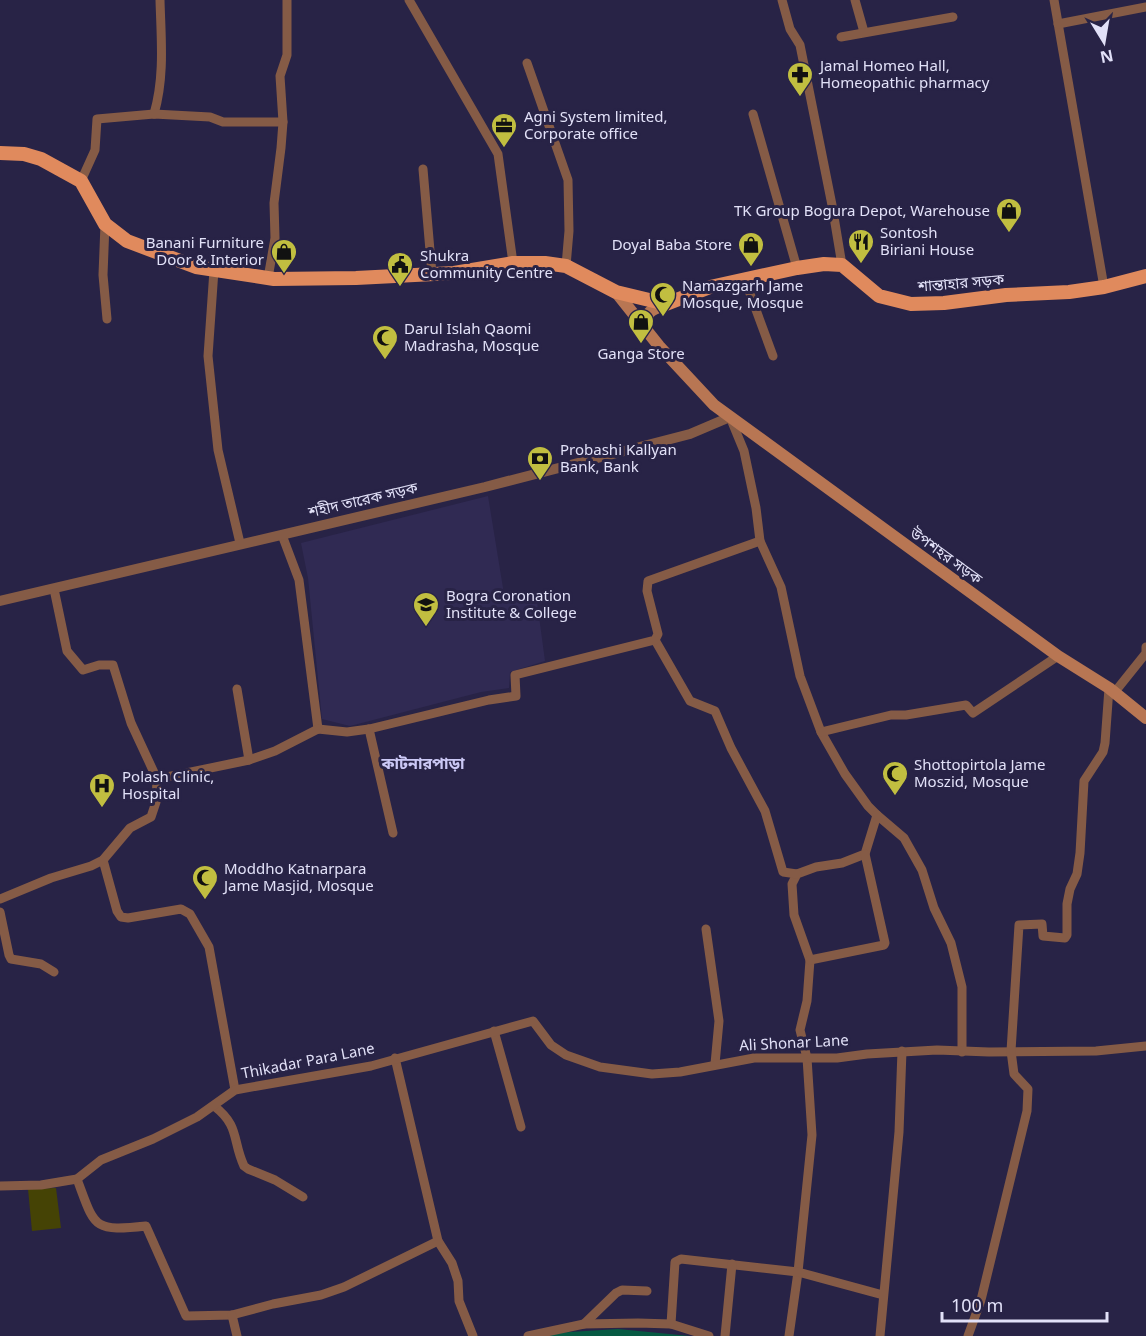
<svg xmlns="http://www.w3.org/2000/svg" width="1146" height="1336" font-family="'Noto Sans','Noto Sans Bengali',sans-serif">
	<rect width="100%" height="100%" fill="#282346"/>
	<path fill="#302a53" d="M 488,496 L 504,594 L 536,594 L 545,661 L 510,672 L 509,688 L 481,692 L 350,726 L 322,719 L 308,578 L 301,543 Z"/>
	<path fill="#454305" d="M 56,1188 L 61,1228 L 32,1231 L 28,1189 Z"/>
	<path fill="#065a43" d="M 618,1329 L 690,1336 L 528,1336 L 538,1334 Z"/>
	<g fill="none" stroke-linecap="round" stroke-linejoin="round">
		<g stroke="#855b46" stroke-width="9">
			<path d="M 409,0 L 498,154 L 513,263"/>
			<path d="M 782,0 L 790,29 L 800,45 L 832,205 L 842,265"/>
			<path d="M 855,0 L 864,32"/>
			<path d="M 1054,0 L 1104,287"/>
			<path d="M 1058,24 L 1146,7"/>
			<path d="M 841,37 L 953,17"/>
			<path d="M 527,63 L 568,180 L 569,231 L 566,266"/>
			<path d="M 154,114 C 165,76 161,38 160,0"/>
			<path d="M 753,114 L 797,268"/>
			<path d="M 423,169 L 432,274"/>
			<path d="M 81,181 L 95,150 L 97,119 L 154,114 L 210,117 L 223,122 L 283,122"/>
			<path d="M 105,224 L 103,275 L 107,319"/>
			<path d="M 214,270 L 208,356 L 218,450 L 240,543"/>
			<path d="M 268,278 L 275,238 L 274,203 L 281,148 L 283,122 L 280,76 L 287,55 L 287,0"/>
			<path d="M 745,280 L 773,356"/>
			<path d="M 730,417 L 744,451 L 756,508 L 760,541 L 781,587 L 800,676 L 821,732 L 845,774 L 868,806 L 877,815 L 865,854 L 842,863 L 816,867 L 797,874 L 792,884 L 794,915 L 810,960 L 807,1001 L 800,1030 L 807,1058 L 812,1135 L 798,1272 L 789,1336"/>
			<path d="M 282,535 L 299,580 L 318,729"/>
			<path d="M 54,589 L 67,651 L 83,670 L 99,665 L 113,665 L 131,723 L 157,779"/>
			<path d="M 655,640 L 690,701 L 715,711 L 731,748 L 765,811 L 783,872 L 797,874"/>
			<path d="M 237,689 L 249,760"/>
			<path d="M 1114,693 L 1146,653 L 1146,647"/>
			<path d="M 318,729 L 347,732 L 369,729 L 489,700 L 516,696 L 515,675 L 655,640 L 658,634 L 647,591 L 648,581 L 760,541"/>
			<path d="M 369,729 L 393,833"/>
			<path d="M 821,732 L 891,715 L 906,715 L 966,705 L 973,713 L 1058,656"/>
			<path d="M 877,815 L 904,838 L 922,870 L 934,908 L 951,943 L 962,987 L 962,1052"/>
			<path d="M 103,860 L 117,911 L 121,917 L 128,918 L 181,909 L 190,914 L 209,947 L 235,1090"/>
			<path d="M 0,899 L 51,878 L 91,866 L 103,860 L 130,828 L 151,817 L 156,802 L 157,779 L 249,760 L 275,751 L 318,729"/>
			<path d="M 0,912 L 9,955 L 11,959 L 41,964 L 54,972"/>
			<path d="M 706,929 L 719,1021 L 715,1064"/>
			<path d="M 810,960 L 884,945 L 885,943 L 865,854"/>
			<path d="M 494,1031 L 521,1127"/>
			<path d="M 395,1058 L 438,1241 L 452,1263 L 458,1281 L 459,1301 L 473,1336"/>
			<path d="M 214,1106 C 240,1126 232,1140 244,1166 L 248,1169 L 275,1180 L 303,1197"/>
			<path d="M 77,1179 C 95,1227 92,1232 146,1226 L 186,1316 L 232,1315 L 273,1304 L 321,1295 L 344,1287 L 438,1241"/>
			<path d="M 0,1186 L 41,1185 L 77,1179 L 101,1160 L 153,1139 L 197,1117 L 235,1090 L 371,1066 L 533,1021 L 551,1045 L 566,1055 L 600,1067 L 652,1074 L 680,1072 L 754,1058 L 837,1058 L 867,1054 L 937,1050 L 989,1052 L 1096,1051 L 1146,1046"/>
			<path d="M 232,1315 L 237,1336"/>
			<path d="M 584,1324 L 616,1293 L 622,1290 L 647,1291"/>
			<path d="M 671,1324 L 675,1262 L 681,1259 L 798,1272 L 883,1295"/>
			<path d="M 528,1336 L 584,1324 L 638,1323 L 671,1324 L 709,1336"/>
			<path d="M 725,1336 L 732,1264"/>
			<path d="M 880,1336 L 899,1132 L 902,1051"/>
			<path d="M 968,1336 L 981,1300 L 1027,1111 L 1028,1089 L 1014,1074 L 1011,1051 L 1019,925 L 1042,924 L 1043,936 L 1065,938 L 1067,935 L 1067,904 L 1070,889 L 1077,874 L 1080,853 L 1084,781 L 1103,752 L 1105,743 L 1109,688"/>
		</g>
		<path stroke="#855b46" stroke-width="10" d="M 0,601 L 485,487 L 690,434 L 730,417"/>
		<g stroke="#b87653" stroke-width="12">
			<path d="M 616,292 L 659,346 L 714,405 L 1058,656 L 1109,688 L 1146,718"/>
			<path d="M 647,330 C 644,311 651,310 666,304"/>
		</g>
		<path stroke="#e08a5d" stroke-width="14" d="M 0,153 L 24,154 L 41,159 L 81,181 L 105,224 L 127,241 L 196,267 L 274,279 L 356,278 L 454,273 L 513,263 L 545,263 L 566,266 L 616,292 L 666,304 L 710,287 L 797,268 L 824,264 L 842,265 L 879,296 L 911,304 L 944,303 L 1006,295 L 1069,292 L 1104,287 L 1146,276"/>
	</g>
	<defs>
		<symbol id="pharmacy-pin" viewBox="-11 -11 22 30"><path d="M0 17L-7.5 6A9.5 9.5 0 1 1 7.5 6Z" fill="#c1be40" stroke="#282346"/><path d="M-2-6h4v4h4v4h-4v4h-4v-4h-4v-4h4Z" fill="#111"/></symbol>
		<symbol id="office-pin" viewBox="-11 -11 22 30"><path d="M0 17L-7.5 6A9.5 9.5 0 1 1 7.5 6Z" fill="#c1be40" stroke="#282346"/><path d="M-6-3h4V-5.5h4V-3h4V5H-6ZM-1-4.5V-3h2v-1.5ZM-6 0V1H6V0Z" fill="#111"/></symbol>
		<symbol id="shop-pin" viewBox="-11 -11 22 30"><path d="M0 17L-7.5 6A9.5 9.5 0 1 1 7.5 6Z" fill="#c1be40" stroke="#282346"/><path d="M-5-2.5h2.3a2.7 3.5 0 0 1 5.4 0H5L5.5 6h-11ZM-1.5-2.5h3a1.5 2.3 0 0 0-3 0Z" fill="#111"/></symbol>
		<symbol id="restaurant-pin" viewBox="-11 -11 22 30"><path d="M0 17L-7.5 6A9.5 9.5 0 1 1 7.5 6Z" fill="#c1be40" stroke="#282346"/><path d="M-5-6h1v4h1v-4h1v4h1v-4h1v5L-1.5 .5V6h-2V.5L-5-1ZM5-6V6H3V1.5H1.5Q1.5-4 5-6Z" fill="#111"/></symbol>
		<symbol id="civic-pin" viewBox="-11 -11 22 30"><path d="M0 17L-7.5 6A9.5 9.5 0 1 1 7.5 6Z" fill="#c1be40" stroke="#282346"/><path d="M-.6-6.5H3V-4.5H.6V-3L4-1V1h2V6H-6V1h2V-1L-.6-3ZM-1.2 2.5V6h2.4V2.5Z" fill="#111"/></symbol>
		<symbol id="mosque-pin" viewBox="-11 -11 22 30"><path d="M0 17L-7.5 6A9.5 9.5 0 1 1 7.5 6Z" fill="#c1be40" stroke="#282346"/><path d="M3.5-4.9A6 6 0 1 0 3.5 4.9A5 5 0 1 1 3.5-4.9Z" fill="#111"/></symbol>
		<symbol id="bank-pin" viewBox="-11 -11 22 30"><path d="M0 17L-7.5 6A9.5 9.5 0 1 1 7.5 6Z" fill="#c1be40" stroke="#282346"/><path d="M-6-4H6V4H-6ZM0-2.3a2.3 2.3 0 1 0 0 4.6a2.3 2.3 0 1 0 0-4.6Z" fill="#111"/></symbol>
		<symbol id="school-pin" viewBox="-11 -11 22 30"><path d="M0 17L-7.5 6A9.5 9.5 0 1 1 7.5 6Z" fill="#c1be40" stroke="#282346"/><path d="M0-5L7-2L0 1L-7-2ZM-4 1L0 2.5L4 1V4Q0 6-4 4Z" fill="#111"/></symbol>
		<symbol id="hospital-pin" viewBox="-11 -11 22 30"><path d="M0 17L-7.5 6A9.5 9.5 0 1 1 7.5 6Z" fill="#c1be40" stroke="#282346"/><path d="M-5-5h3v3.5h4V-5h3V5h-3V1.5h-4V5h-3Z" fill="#111"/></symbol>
	</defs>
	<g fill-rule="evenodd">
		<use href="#pharmacy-pin" x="785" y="60" width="30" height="40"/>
		<use href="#office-pin" x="489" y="111" width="30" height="40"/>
		<use href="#shop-pin" x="994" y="196" width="30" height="40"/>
		<use href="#restaurant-pin" x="846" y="227" width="30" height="40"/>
		<use href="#shop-pin" x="736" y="230" width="30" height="40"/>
		<use href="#shop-pin" x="269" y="237" width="30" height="40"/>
		<use href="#civic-pin" x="385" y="250" width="30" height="40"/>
		<use href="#mosque-pin" x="648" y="280" width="30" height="40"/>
		<use href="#shop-pin" x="626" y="307" width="30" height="40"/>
		<use href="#mosque-pin" x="370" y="323" width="30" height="40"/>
		<use href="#bank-pin" x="525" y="444" width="30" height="40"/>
		<use href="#school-pin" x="411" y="590" width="30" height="40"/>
		<use href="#mosque-pin" x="880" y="759" width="30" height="40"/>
		<use href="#hospital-pin" x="87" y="771" width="30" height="40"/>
		<use href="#mosque-pin" x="190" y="863" width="30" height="40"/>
	</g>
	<g text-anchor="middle" stroke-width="6" stroke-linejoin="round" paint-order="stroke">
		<g font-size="15" fill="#e2e1f8" stroke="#282346" text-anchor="start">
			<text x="820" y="71">Jamal Homeo Hall,<tspan x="820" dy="17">Homeopathic pharmacy</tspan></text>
			<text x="524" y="122">Agni System limited,<tspan x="524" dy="17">Corporate office</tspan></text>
			<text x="990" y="216" text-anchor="end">TK Group Bogura Depot, Warehouse</text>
			<text x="880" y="238">Sontosh<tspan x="880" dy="17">Biriani House</tspan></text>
			<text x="264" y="248" text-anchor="end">Banani Furniture<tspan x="264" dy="17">Door &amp; Interior</tspan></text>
			<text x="732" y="250" text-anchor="end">Doyal Baba Store</text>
			<text x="420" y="261">Shukra<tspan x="420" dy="17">Community Centre</tspan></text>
			<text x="682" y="291">Namazgarh Jame<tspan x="682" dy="17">Mosque, Mosque</tspan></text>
			<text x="404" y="334">Darul Islah Qaomi<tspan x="404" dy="17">Madrasha, Mosque</tspan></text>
			<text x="641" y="359" text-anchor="middle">Ganga Store</text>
			<text x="560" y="455">Probashi Kallyan<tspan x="560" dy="17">Bank, Bank</tspan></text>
			<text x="446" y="601">Bogra Coronation<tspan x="446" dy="17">Institute &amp; College</tspan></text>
			<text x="914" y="770">Shottopirtola Jame<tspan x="914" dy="17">Moszid, Mosque</tspan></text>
			<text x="122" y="782">Polash Clinic,<tspan x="122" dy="17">Hospital</tspan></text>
			<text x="224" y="874">Moddho Katnarpara<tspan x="224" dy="17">Jame Masjid, Mosque</tspan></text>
		</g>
		<g font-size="15" fill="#e2e1f8" stroke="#282346">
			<text transform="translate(961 283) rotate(-5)" y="5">শান্তাহার সড়ক</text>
			<text transform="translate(363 500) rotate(-13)" y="5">শহীদ তারেক সড়ক</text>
			<text transform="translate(946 556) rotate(36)" y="5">উপশহর সড়ক</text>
			<text transform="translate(794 1043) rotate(-3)" y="5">Ali Shonar Lane</text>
			<text transform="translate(308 1061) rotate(-11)" y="5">Thikadar Para Lane</text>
		</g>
		<g font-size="16" font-weight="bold" fill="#cbc8f5" stroke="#282346">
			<text x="423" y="769">কাটনারপাড়া</text>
		</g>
	</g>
	<g transform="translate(1104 42) rotate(169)" stroke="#282346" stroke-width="4.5" paint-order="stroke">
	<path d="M0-4.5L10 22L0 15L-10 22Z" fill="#e2e1f8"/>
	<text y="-9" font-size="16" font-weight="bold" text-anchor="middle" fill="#e2e1f8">N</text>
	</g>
	<path d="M942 1312v9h165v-9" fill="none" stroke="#e2e1f8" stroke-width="3"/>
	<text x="951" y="1312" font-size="18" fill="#e2e1f8" stroke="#282346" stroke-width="4.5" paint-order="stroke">100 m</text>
</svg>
